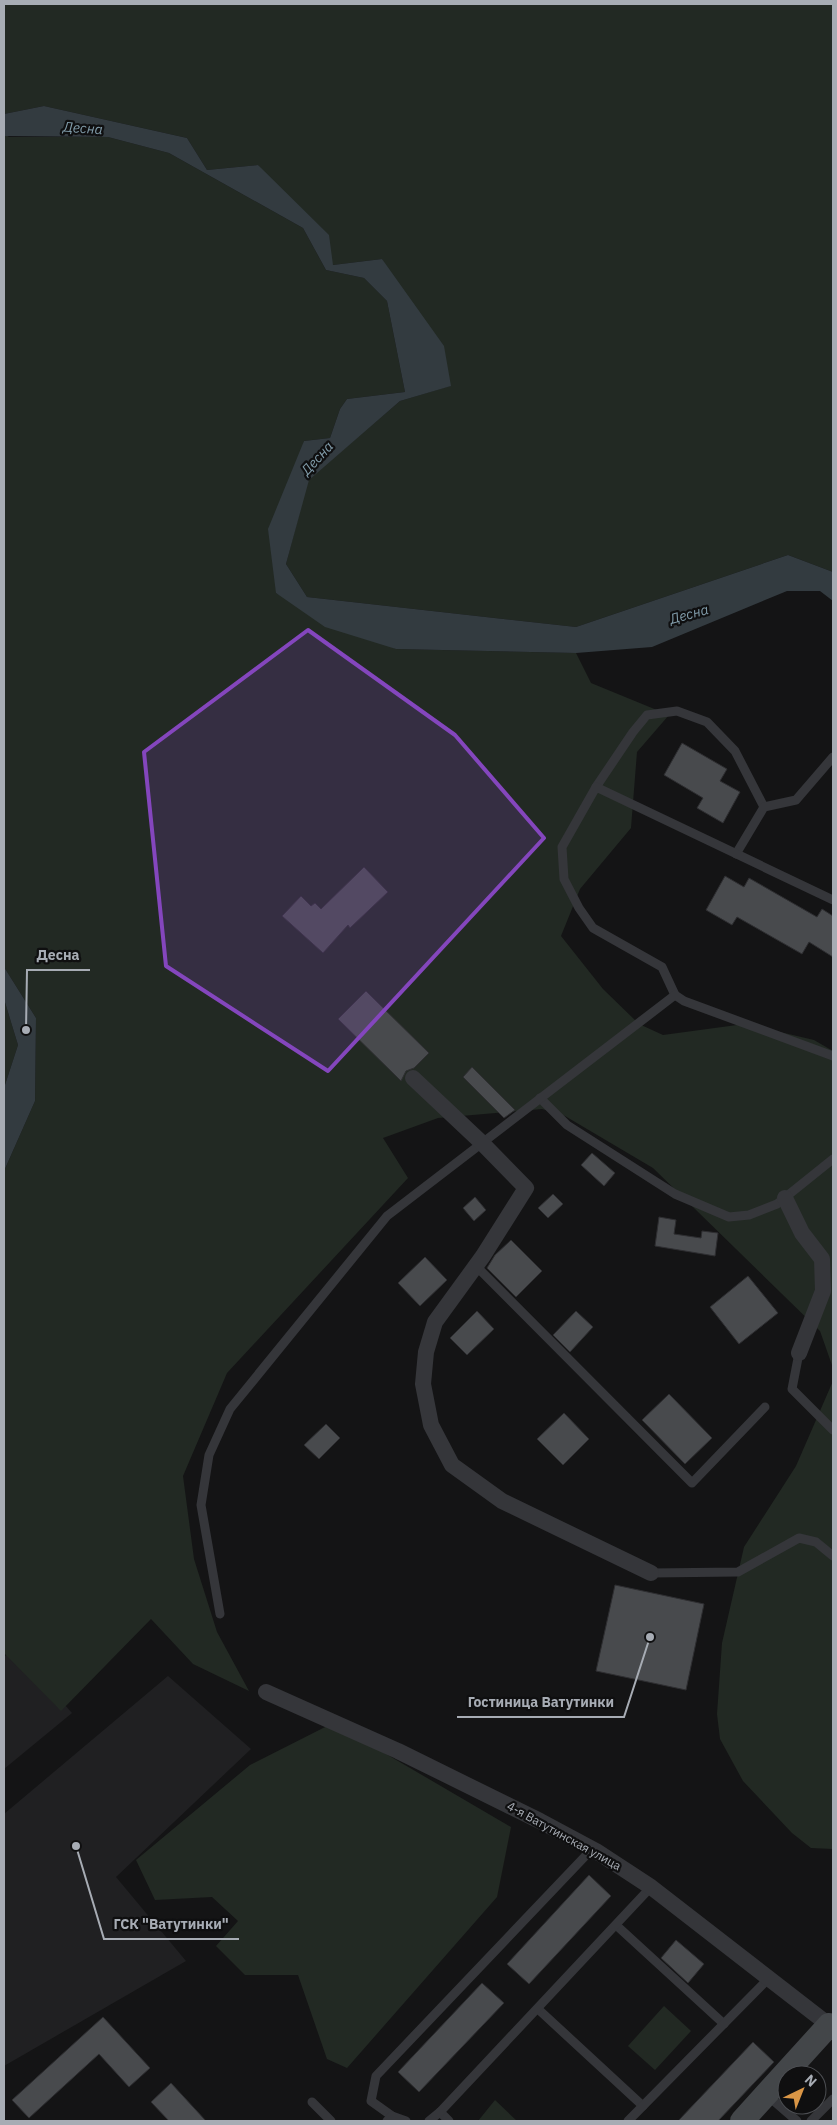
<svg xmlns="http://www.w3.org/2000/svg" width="837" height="2125" font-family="'IBM Plex Sans',sans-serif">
	<rect width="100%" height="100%" fill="#141415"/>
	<g fill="#202022">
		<path d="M 14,1648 L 72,1713 L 4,1769 L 4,1657 Z"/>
		<path d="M 168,1676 L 251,1749 L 116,1877 L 186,1961 L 4,2066 L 4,1814 Z"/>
	</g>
	<g fill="#222923">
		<path d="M 4,4 L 833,4 L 833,572 L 788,555 L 576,627 L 307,597 L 286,564 L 308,480 L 400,401 L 450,386 L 382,259 L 333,265 L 258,165 L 207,170 L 187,138 L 44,106 L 4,114 Z"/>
		<path d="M 6,135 L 9,137 L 108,137 L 169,153 L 303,228 L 326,270 L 364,278 L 387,301 L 405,392 L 347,399 L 340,409 L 330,438 L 304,441 L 276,593 L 396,649 L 576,653 L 591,683 L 669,715 L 637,752 L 631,828 L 580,889 L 561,936 L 603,989 L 639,1024 L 663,1035 L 737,1025 L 763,1028 L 814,1040 L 833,1051 L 833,1368 L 820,1331 L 653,1168 L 565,1116 L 542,1109 L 438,1118 L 383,1138 L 408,1178 L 227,1373 L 183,1476 L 194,1559 L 217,1632 L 249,1691 L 193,1664 L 151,1619 L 61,1711 L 4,1653 L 4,1171 L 35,1101 L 36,1018 L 4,967 L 4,136 Z"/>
		<path d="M 4,999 L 18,1045 L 4,1088 Z"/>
		<path d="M 833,1381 L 833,1849 L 811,1848 L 792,1833 L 743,1781 L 720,1739 L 717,1714 L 722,1643 L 744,1547 L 796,1466 Z"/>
		<path d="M 333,1723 L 511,1827 L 497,1897 L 347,2068 L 327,2059 L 298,1975 L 245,1975 L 216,1946 L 238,1921 L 212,1897 L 155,1900 L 136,1860 L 250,1765 Z"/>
		<path d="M 664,2006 L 691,2031 L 655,2070 L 628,2046 Z"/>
		<path d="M 495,2100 L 517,2121 L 478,2121 Z"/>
	</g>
	<g fill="#333b40">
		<path d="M 44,106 L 187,138 L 207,170 L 258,165 L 329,235 L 333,265 L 382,259 L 444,346 L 451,386 L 400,401 L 309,480 L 286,564 L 307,597 L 576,627 L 788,555 L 833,572 L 833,601 L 820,591 L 787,591 L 652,647 L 576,653 L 396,649 L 325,627 L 276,593 L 268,529 L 304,441 L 330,438 L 340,409 L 347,399 L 405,392 L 387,301 L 364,278 L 326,270 L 303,228 L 169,153 L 108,137 L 4,136 L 4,114 Z"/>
		<path d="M 4,967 L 36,1018 L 35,1101 L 4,1171 L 4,1088 L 18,1045 L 4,999 Z"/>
	</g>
	<g fill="#484a4d" stroke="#2e2e31">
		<path d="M 682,743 L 727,769 L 720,781 L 740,792 L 723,823 L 697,808 L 703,798 L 664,775 Z"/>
		<path d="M 364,867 L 388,892 L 350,928 L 348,925 L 323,953 L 282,916 L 301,896 L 311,906 L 315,903 L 321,909 Z"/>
		<path d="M 725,876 L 744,887 L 749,878 L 817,917 L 822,909 L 833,916 L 833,957 L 809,942 L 802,954 L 737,917 L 732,925 L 706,910 Z"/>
		<path d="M 366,991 L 429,1053 L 414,1068 L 406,1071 L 401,1081 L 338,1019 Z"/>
		<path d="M 472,1067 L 515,1110 L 504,1118 L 463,1077 Z"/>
		<path d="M 592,1153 L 615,1173 L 604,1186 L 581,1165 Z"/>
		<path d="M 553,1194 L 563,1204 L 548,1218 L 538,1208 Z"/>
		<path d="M 475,1197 L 486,1210 L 474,1221 L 463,1208 Z"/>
		<path d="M 659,1217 L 676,1220 L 674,1234 L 701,1238 L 702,1231 L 718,1233 L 715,1256 L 655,1246 Z"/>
		<path d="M 511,1240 L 542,1271 L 516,1297 L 487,1268 L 495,1255 Z"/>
		<path d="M 425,1257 L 447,1280 L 420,1306 L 398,1283 Z"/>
		<path d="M 748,1276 L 778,1313 L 739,1344 L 710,1307 Z"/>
		<path d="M 477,1311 L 494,1329 L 467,1355 L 450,1338 Z"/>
		<path d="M 576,1311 L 593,1327 L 570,1352 L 553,1335 Z"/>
		<path d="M 669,1394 L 712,1438 L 685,1464 L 642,1420 Z"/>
		<path d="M 564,1413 L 589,1439 L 563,1465 L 537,1439 Z"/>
		<path d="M 326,1424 L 340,1438 L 319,1459 L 304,1445 Z"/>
		<path d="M 615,1585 L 704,1604 L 686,1690 L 596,1671 Z"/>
		<path d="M 589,1875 L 611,1896 L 529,1984 L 507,1964 Z"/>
		<path d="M 676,1940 L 704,1964 L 688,1983 L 661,1958 Z"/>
		<path d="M 482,1983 L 504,2003 L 419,2092 L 398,2072 Z"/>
		<path d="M 103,2017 L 150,2068 L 129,2087 L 99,2054 L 29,2118 L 12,2100 Z"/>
		<path d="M 753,2042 L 774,2062 L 718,2121 L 678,2121 Z"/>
		<path d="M 171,2083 L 206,2121 L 169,2121 L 151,2102 Z"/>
	</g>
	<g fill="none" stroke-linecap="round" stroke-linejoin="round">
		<g stroke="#35363a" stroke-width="9">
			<path d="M 596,787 L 633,732 L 647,715 L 677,711 L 707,722 L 735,751 L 764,807"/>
			<path d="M 736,854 L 764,807 L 796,800 L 833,757"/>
			<path d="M 675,995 L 662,967 L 593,928 L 579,908 L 564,879 L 562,847 L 596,787 L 833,900"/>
			<path d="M 540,1098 L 567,1125 L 675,1194 L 729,1217 L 749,1215 L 777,1204 L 833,1159"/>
			<path d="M 476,1266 L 692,1483 L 765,1407"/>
			<path d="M 799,1353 L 792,1389 L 833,1430"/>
			<path d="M 651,1573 L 738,1572 L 799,1538 L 816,1542 L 833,1556"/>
			<path d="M 220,1614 L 201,1505 L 209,1455 L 230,1409 L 387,1216 L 675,995 L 684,1001 L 833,1056"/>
			<path d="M 616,1925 L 724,2024"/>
			<path d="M 538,2009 L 643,2106"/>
			<path d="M 767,2095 L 797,2121"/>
			<path d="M 312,2102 L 331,2121"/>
			<path d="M 440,2112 L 449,2121"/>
			<path d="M 392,2116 L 371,2101 L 376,2076 L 592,1849"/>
			<path d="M 387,2121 L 392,2116 L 406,2121"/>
			<path d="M 429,2121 L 440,2112 L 651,1887"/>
			<path d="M 628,2121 L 768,1979"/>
			<path d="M 811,2121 L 833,2099"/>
		</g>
		<g stroke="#35363a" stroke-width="16">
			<path d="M 413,1078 L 482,1143 L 526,1188 L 483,1256 L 435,1322 L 426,1352 L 423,1384 L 431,1425 L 452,1465 L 502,1501 L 651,1573"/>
			<path d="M 785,1198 L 802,1233 L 822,1259 L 823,1291 L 799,1353"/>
			<path d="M 266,1692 L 398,1751 L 540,1821 L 596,1851 L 651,1887 L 829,2025"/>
		</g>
		<path stroke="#434649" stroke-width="24" d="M 742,2121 L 829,2025 L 833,2028"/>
	</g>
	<path fill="#8446bd" fill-opacity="0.2" stroke="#8446bd" stroke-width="4" stroke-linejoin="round" d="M 308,630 L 455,735 L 544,838 L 328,1071 L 166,966 L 144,752 Z"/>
	<g text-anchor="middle" stroke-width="4.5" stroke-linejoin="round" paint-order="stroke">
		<g font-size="12" fill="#a7acb4" stroke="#0f0f10">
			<text transform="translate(564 1836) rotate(29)" y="4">4-я Ватутинская улица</text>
		</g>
		<g font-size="14" font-style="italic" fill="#829dab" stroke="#0f0f10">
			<text transform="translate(83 128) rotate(4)" y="5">Десна</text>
			<text transform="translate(317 458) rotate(-47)" y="5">Десна</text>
			<text transform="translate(689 614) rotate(-15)" y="5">Десна</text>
		</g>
	</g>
	<path fill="none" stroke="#a7acb4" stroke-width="2" d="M26 1030L27 970H90M650 1637L624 1717H457M76 1846L104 1939H239"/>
	<g fill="#a7acb4" stroke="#0f0f10" stroke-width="2">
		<circle cx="26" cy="1030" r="5"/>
		<circle cx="650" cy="1637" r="5"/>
		<circle cx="76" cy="1846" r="5"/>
	</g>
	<g font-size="14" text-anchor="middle" font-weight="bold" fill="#a7acb4" stroke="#0f0f10" stroke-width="4.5" stroke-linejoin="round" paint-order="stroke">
		<text x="58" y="960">Десна</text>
		<text x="541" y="1707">Гостиница Ватутинки</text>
		<text x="171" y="1929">ГСК "Ватутинки"</text>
	</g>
	<rect width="837" height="2125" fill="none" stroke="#a7acb4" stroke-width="10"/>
	<g transform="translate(802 2090) rotate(43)"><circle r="24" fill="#0f0f10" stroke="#4c4e52"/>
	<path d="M0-4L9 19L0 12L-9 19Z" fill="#da9646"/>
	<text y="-8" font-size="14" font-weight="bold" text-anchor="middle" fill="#a7acb4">N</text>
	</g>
</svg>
